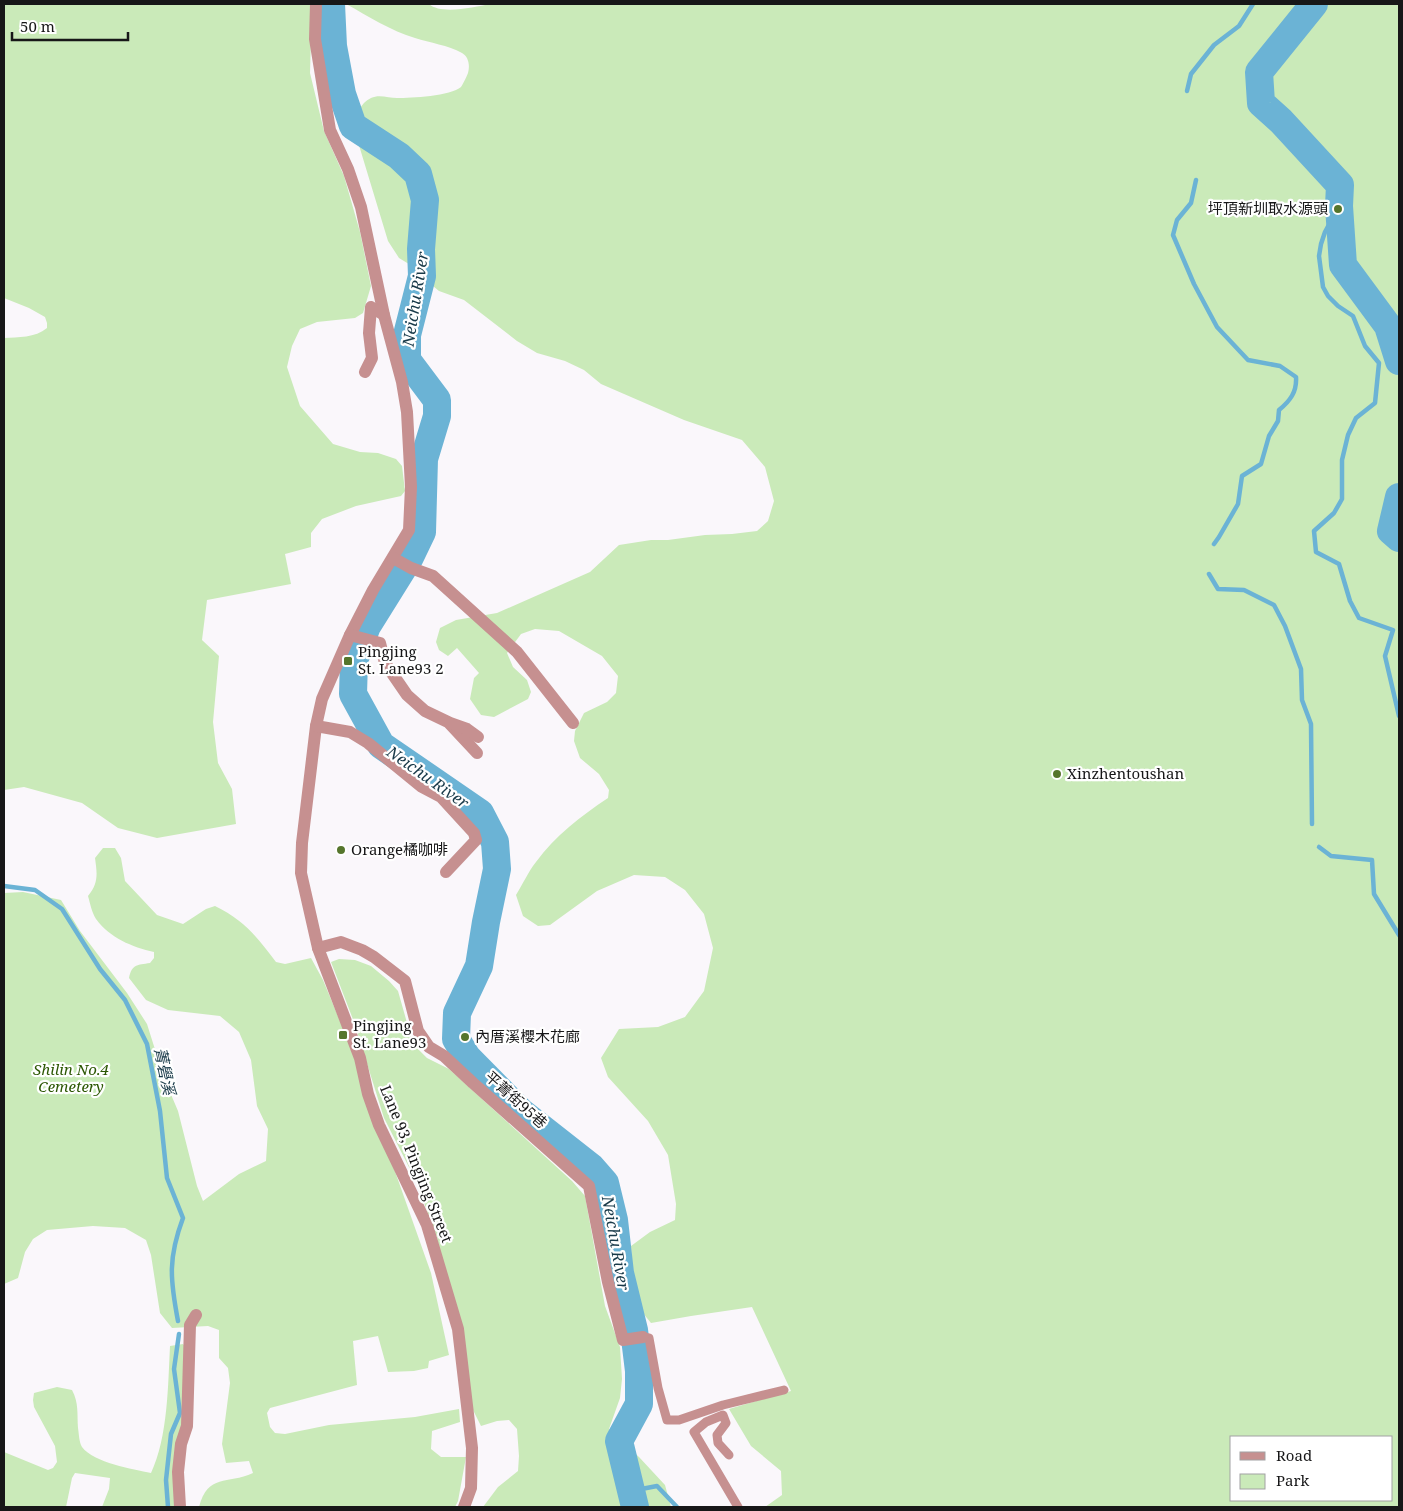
<svg xmlns="http://www.w3.org/2000/svg" width="1403" height="1511" font-family="'Noto Serif','Noto Sans TC',serif">
	<rect width="100%" height="100%" fill="#faf7fb"/>
	<g fill="#caeab9" fill-rule="evenodd">
		<path d="M 4,4 L 312,4 L 310,73 L 324,131 L 344,176 L 360,232 L 371,286 L 363,313 L 355,318 L 317,322 L 300,329 L 292,346 L 287,367 L 300,406 L 333,444 L 360,452 L 378,453 L 396,459 L 402,466 L 405,491 L 401,496 L 356,506 L 322,519 L 311,533 L 311,547 L 285,554 L 291,584 L 207,600 L 202,640 L 219,656 L 213,722 L 218,763 L 232,789 L 236,824 L 157,838 L 118,828 L 82,803 L 24,787 L 4,790 L 4,338 C 18,337 35,338 47,328 L 47,323 L 45,317 L 29,308 L 4,298 Z"/>
		<path d="M 346,4 L 429,4 C 441,15 475,7 490,4 L 1399,4 L 1399,1507 L 765,1507 L 782,1495 L 781,1471 L 751,1446 L 729,1409 L 791,1391 L 752,1307 L 691,1316 L 651,1323 L 638,1307 L 633,1283 L 631,1246 L 650,1232 L 675,1220 L 676,1204 L 668,1155 L 648,1121 L 608,1077 L 601,1058 L 619,1029 L 658,1027 L 685,1017 L 704,991 L 713,948 L 704,914 L 685,890 L 665,877 L 634,875 L 597,891 L 550,925 L 538,926 L 523,916 L 516,895 C 523,884 528,872 536,862 C 555,836 581,816 608,798 L 609,790 L 599,774 L 580,758 L 574,741 L 575,731 L 584,713 L 607,702 L 616,693 L 618,676 L 602,656 L 559,631 L 535,629 L 521,634 L 507,653 L 513,667 L 527,680 L 531,692 L 528,699 L 494,717 L 481,715 L 470,699 L 474,678 L 479,673 L 457,648 L 448,656 L 439,650 L 436,642 L 440,628 L 456,620 L 497,613 L 590,572 L 619,545 L 651,540 L 668,540 L 705,535 L 732,534 L 757,531 L 768,521 L 774,501 L 765,467 L 742,440 L 684,420 L 601,384 L 584,370 L 565,361 L 537,353 L 517,341 L 464,300 L 439,291 L 427,281 L 417,269 L 399,258 L 388,241 L 358,142 C 354,128 355,105 371,98 C 379,94 389,98 397,98 C 411,98 451,96 461,87 C 463,84 467,76 468,73 C 470,66 469,57 462,53 C 448,45 430,43 415,38 C 391,31 368,16 346,4 ZM 1232,1437 L 1392,1437 L 1392,1500 L 1232,1500 Z"/>
		<path d="M 103,848 L 115,848 L 121,858 L 125,881 L 157,915 L 183,924 L 206,909 L 215,906 C 245,921 256,936 276,962 L 285,964 L 311,958 L 323,980 L 352,1050 L 431,1273 L 449,1355 L 429,1361 L 428,1368 L 414,1371 L 388,1372 L 378,1336 L 353,1341 L 357,1385 L 270,1408 L 267,1413 L 270,1427 L 275,1433 L 285,1434 L 329,1425 L 415,1417 L 459,1409 L 460,1422 L 432,1431 L 431,1449 L 441,1457 L 466,1457 L 458,1501 L 455,1507 L 199,1507 C 208,1473 227,1485 253,1473 L 249,1461 L 226,1463 L 222,1444 L 230,1383 L 228,1368 L 219,1358 L 219,1330 L 208,1326 L 172,1328 L 160,1313 L 151,1255 L 146,1240 L 125,1228 L 93,1226 L 47,1230 L 33,1239 L 25,1252 L 18,1278 L 4,1284 L 4,893 L 23,892 L 61,900 L 80,931 L 127,993 L 147,1024 L 164,1078 L 178,1111 L 197,1186 L 203,1201 L 239,1174 L 266,1161 L 268,1129 L 257,1106 L 251,1060 L 239,1032 L 220,1016 L 168,1010 L 146,1000 L 129,978 C 132,964 137,965 150,963 L 154,958 L 154,952 C 132,947 110,938 96,919 C 92,913 90,903 88,896 C 99,883 97,873 95,858 Z"/>
		<path d="M 339,959 L 355,960 L 371,966 L 389,981 L 398,991 L 413,1044 L 427,1058 L 449,1069 L 572,1181 L 585,1196 L 605,1306 L 620,1347 L 622,1379 L 620,1398 L 609,1429 L 639,1457 L 665,1485 L 671,1507 L 483,1507 L 498,1487 L 518,1471 L 519,1456 L 517,1429 L 509,1420 L 497,1421 L 481,1426 L 472,1408 L 437,1237 L 415,1179 L 384,1118 L 354,1022 L 331,962 Z"/>
		<path d="M 183,1344 L 190,1353 L 176,1507 L 102,1507 L 109,1489 L 110,1478 L 75,1473 L 72,1478 L 66,1507 L 4,1507 L 4,1452 L 48,1470 L 53,1468 L 57,1462 L 55,1446 L 34,1407 L 33,1400 L 34,1393 L 57,1387 L 72,1390 C 79,1403 77,1414 78,1428 C 79,1434 79,1442 82,1447 C 94,1463 133,1469 151,1473 C 168,1437 168,1385 170,1346 Z"/>
	</g>
	<g fill="none" stroke-linecap="round" stroke-linejoin="round">
		<g stroke="#6bb3d5" stroke-width="4.5">
			<path d="M 1187,91 L 1191,74 L 1214,45 L 1239,26 L 1253,4"/>
			<path d="M 1196,180 L 1191,203 L 1177,220 L 1173,235 L 1194,284 L 1217,327 L 1248,360 L 1280,366 L 1296,377 C 1297,392 1290,401 1279,410 L 1278,421 L 1269,436 L 1261,464 L 1242,476 L 1238,504 L 1219,537 L 1214,544"/>
			<path d="M 1339,206 L 1325,232 L 1321,244 L 1319,256 L 1323,287 L 1328,296 L 1338,306 L 1353,316 L 1365,346 L 1379,363 L 1375,403 L 1356,418 L 1348,435 L 1342,460 L 1342,499 L 1334,513 L 1314,531 L 1316,552 L 1339,564 L 1350,601 L 1359,618 L 1393,630 L 1385,656 L 1399,716"/>
			<path d="M 1209,574 L 1218,589 L 1244,590 L 1274,605 L 1285,626 L 1301,669 L 1302,700 L 1311,724 L 1312,824"/>
			<path d="M 1319,847 L 1331,856 L 1372,860 L 1374,894 L 1399,935"/>
			<path d="M 4,886 L 35,890 L 62,909 L 100,969 L 125,1000 L 147,1044 L 160,1111 L 167,1178 L 183,1218 C 168,1258 170,1279 178,1321"/>
			<path d="M 623,1498 L 631,1491 L 657,1486 L 677,1507"/>
			<path d="M 168,1507 L 166,1480 L 171,1434 L 180,1413 L 174,1369 L 179,1334"/>
		</g>
		<g stroke="#6bb3d5" stroke-width="28">
			<path d="M 331,4 L 333,46 L 342,94 L 353,126 L 399,156 L 418,174 L 425,200 L 421,249 L 422,276 L 407,335 L 407,360 L 437,400 L 437,416 L 424,459 L 422,532 L 410,557 L 367,626 L 354,661 L 353,694 L 381,745 L 480,813 L 495,842 L 497,869 L 486,922 L 479,966 L 457,1013 L 456,1039 L 467,1057 L 521,1112 L 591,1167 L 605,1183 L 614,1220 L 620,1273 L 634,1330 L 639,1371 L 639,1404 L 619,1441 L 635,1507"/>
			<path d="M 1314,4 L 1259,72 L 1261,103 L 1281,121 L 1340,185 L 1339,206 L 1343,265 L 1388,326 L 1399,361"/>
			<path d="M 1399,497 L 1391,531 L 1399,538"/>
		</g>
		<g stroke="#c69090" stroke-width="9">
			<path d="M 643,1337 L 649,1338 L 658,1388 L 667,1420 L 679,1420 L 723,1405 L 784,1390"/>
			<path d="M 729,1455 L 718,1443 L 717,1435 L 726,1423 L 723,1415 L 706,1422 L 694,1432 L 738,1507"/>
		</g>
		<g stroke="#c69090" stroke-width="12">
			<path d="M 316,4 L 315,39 L 330,130 L 348,169 L 361,207 L 384,315 L 402,382 L 407,412 L 411,487 L 409,530 L 373,590 L 350,635 L 322,699 L 316,726 L 302,843 L 301,873 L 318,948 L 360,1058 L 368,1094 L 379,1125 L 427,1225 L 458,1329 L 472,1448 L 471,1488 L 464,1507"/>
			<path d="M 365,372 L 372,358 L 369,333 L 371,307 L 384,315"/>
			<path d="M 393,558 L 411,568 L 433,576 L 517,652 L 573,723"/>
			<path d="M 350,635 L 380,643 L 385,663 L 407,695 L 425,711 L 448,722 L 477,753"/>
			<path d="M 450,723 L 467,729 L 478,737"/>
			<path d="M 316,726 L 350,732 L 368,743 L 422,787 L 441,797 L 474,833 L 476,840 L 446,872"/>
			<path d="M 318,948 L 341,942 L 362,950 L 374,957 L 405,981 L 418,1031 L 429,1047 L 444,1056 L 473,1083 L 589,1186 L 608,1282 L 623,1340 L 643,1337"/>
			<path d="M 180,1507 L 178,1472 L 181,1444 L 187,1426 L 190,1325 L 196,1315"/>
		</g>
	</g>
	<g fill="#55752c" stroke="#fff" stroke-width="2">
		<circle cx="1338" cy="209" r="5"/>
		<rect x="343" y="656" width="10" height="10" rx="2.5"/>
		<circle cx="1057" cy="774" r="5"/>
		<circle cx="341" cy="850" r="5"/>
		<rect x="338" y="1030" width="10" height="10" rx="2.5"/>
		<circle cx="465" cy="1037" r="5"/>
	</g>
	<g text-anchor="middle" stroke-width="4.5" stroke-linejoin="round" paint-order="stroke">
		<g font-size="15" fill="#171718" stroke="#fff" text-anchor="start">
			<text x="1328" y="214" text-anchor="end">坪頂新圳取水源頭</text>
			<text x="358" y="657">Pingjing<tspan x="358" dy="17">St. Lane93 2</tspan></text>
			<text x="1067" y="779">Xinzhentoushan</text>
			<text x="351" y="855">Orange橘咖啡</text>
			<text x="353" y="1031">Pingjing<tspan x="353" dy="17">St. Lane93</tspan></text>
			<text x="475" y="1042">內厝溪櫻木花廊</text>
		</g>
		<g font-size="15" font-style="italic" fill="#2c5703" stroke="#fff">
			<text x="71" y="1075">Shilin No.4<tspan x="71" dy="17">Cemetery</tspan></text>
		</g>
		<g font-size="15" fill="#171718" stroke="#fff">
			<text transform="translate(516 1100) rotate(42)" y="5">平菁街95巷</text>
			<text transform="translate(416 1164) rotate(68)" y="5">Lane 93, Pingjing Street</text>
		</g>
		<g font-size="16" font-style="italic" fill="#193a49" stroke="#fff">
			<text transform="translate(415 299) rotate(-81)" y="6">Neichu River</text>
			<text transform="translate(428 777) rotate(35)" y="6">Neichu River</text>
			<text transform="translate(165 1071) rotate(78)" y="6">菁礐溪</text>
			<text transform="translate(616 1243) rotate(80)" y="6">Neichu River</text>
		</g>
	</g>
	<rect width="1403" height="1511" fill="none" stroke="#171718" stroke-width="10"/>
	<rect x="1230" y="1436" width="162" height="65" fill="#ffffff" stroke="#a2a2a3"/>
	<rect x="1240" y="1452" width="25" height="8" fill="#c69090" stroke="#a2a2a3"/>
	<text x="1276" y="1461" font-size="15" fill="#171718">Road</text>
	<rect x="1240" y="1474" width="25" height="15" fill="#caeab9" stroke="#a2a2a3"/>
	<text x="1276" y="1486" font-size="15" fill="#171718">Park</text>
	<path d="M12 32v8h116v-8" fill="none" stroke="#171718" stroke-width="2.5"/>
	<text x="20" y="32" font-size="15" fill="#171718" stroke="#ffffff" stroke-width="4" paint-order="stroke">50 m</text>
</svg>
